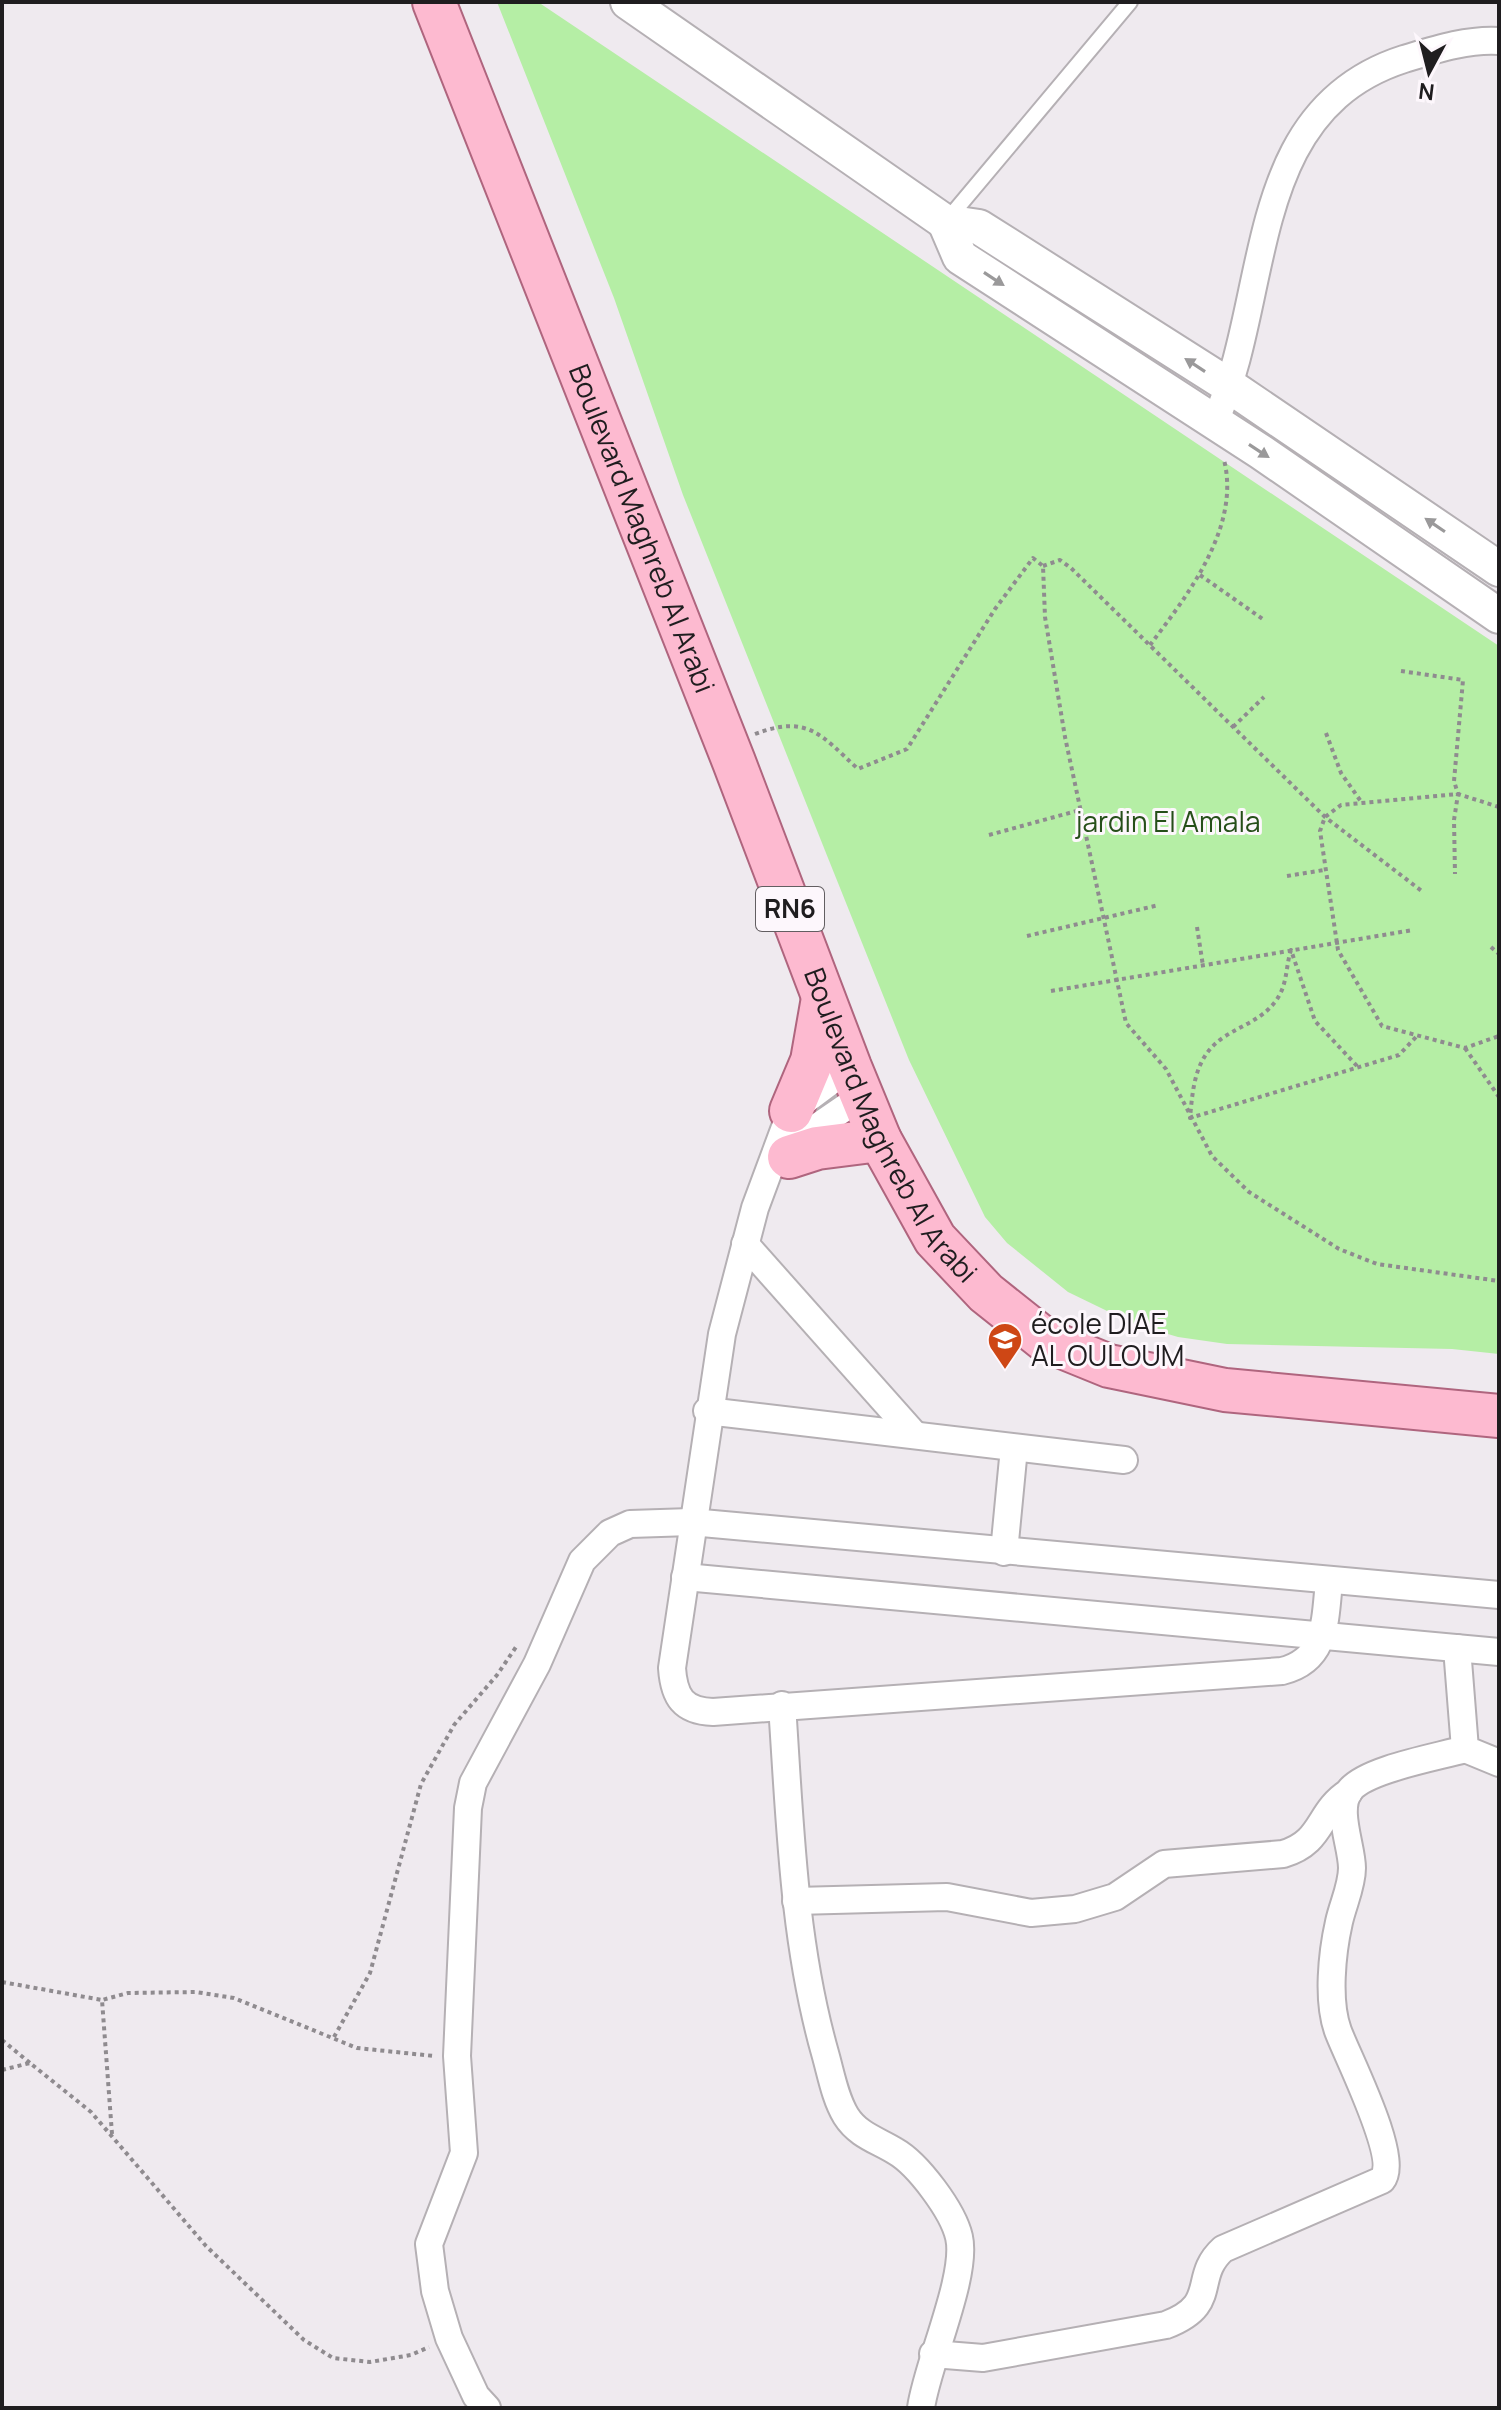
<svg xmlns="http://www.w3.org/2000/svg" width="1501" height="2410" font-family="Manrope,sans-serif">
	<rect width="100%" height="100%" fill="#efeaef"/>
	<path fill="#b5eea5" d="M 497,2 L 538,2 L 1499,646 L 1499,1354 L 1452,1349 L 1227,1344 L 1178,1337 L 1134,1324 L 1068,1292 L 1007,1243 L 985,1217 L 909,1060 L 828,858 L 683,495 L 614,298 Z"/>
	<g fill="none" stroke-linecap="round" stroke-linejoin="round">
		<defs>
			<path id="service" d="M 948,219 L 1130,2"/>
			<g id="minor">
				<path d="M 1214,423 C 1273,298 1242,111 1404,59 C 1434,50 1467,39 1499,41"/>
				<path d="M 850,1067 L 791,1111 L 755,1208 L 722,1334 L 672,1668 C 674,1697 683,1711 713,1712 L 1282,1671 C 1327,1660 1325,1620 1329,1581"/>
				<path d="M 793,1153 L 814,1129 L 862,1096"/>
				<path d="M 745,1244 L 913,1433"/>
				<path d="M 707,1411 L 1124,1460"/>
				<path d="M 1004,1552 L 1014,1448"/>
				<path d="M 685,1577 L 1499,1652"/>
				<path d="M 1457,1648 L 1465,1749 L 1499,1763"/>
				<path d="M 782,1705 C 790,1821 793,1940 825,2053 C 831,2074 835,2098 846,2116 C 858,2135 877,2140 895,2151 C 918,2164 953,2211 959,2237 C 968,2276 927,2364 921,2408"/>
				<path d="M 796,1901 L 947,1897 L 1031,1913 L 1075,1909 L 1115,1897 L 1164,1864 L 1283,1854 C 1324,1842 1317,1812 1349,1792"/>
				<path d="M 933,2354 L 983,2358 L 1166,2325 C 1221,2304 1191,2278 1223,2249 L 1382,2180 C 1400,2158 1348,2058 1338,2031 C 1327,2001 1332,1953 1339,1922 C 1343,1904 1352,1886 1352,1868 C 1352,1846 1335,1809 1350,1790 C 1367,1769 1438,1757 1465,1749"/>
				<path d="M 487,2408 L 476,2396 L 449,2338 L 435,2291 L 429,2244 L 464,2153 L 457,2056 L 468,1808 L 473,1783 L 537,1664 L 582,1561 L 610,1533 L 630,1524 L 691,1522 L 1499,1595"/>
			</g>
			<g id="tertiary">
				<path d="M 628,2 L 945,222 L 979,227 L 1231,387 L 1499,569"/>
				<path d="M 945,222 L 960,257 L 1261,452 L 1499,616"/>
			</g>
			<g id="primary">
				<path id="s1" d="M 434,2 L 734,762 L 850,1067 L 880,1140 L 935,1239 L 986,1293 L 1045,1340 L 1109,1366 L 1225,1390 L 1499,1416"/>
				<path d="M 791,1111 L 812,1061 L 823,998"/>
				<path d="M 789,1157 L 817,1148 L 880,1140"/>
			</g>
		</defs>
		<use href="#service" stroke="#b5b0b4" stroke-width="18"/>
		<use href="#minor" stroke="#b5b0b4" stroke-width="30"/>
		<use href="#tertiary" stroke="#b5b0b4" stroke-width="38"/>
		<use href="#primary" stroke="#af657e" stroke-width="46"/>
		<g stroke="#8f8b8f" stroke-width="4" stroke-dasharray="4 4" stroke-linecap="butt">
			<path d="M 1043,566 L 1060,560 L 1071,568 L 1325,817 L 1423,892"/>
			<path d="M 1200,575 L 1264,620"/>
			<path d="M 1150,645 C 1187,596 1241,527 1224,460"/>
			<path d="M 1401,671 L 1463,680 L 1454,781 L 1458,794 L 1454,820 L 1455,874"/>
			<path d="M 1233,727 L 1264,697"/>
			<path d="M 1326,733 L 1341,773 L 1362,803"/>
			<path d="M 755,734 C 808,714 821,735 858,769 L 907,749 L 995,609 L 1033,558 L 1043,566 L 1045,617 L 1065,737 L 1126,1023 L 1166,1069 L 1212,1156 L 1249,1192 L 1339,1249 L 1377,1264 L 1499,1281"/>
			<path d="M 1499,807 L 1458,794 L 1341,805 L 1325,817 L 1320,831 L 1338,950 L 1382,1026 L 1465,1048 L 1499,1036"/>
			<path d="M 989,835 L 1080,810"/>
			<path d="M 1287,876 L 1324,870"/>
			<path d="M 1197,927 L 1203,966"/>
			<path d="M 1027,936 L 1159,905"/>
			<path d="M 1491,947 L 1499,954"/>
			<path d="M 1051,991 L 1413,930"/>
			<path d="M 1465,1048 L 1499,1097"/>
			<path d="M 1357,1066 L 1315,1021 L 1291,950 C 1285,969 1288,985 1275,1002 C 1261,1020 1242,1025 1224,1037 C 1195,1056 1193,1086 1190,1118 L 1399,1055 L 1416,1037"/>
			<path d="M 2,1982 L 102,2000"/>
			<path d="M 334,2037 L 370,1973 L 421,1784 L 454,1725 L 497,1675 L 516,1647"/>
			<path d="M 2,2040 L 30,2063"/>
			<path d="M 2,2070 L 30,2063 L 91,2112 L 206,2246 L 304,2340 L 333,2358 L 370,2362 L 411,2355 L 429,2347"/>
			<path d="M 112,2134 L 102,2000 L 128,1993 L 196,1992 L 234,1998 L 357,2048 L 434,2056"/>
		</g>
		<use href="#service" stroke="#fff" stroke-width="14"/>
		<use href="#minor" stroke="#fff" stroke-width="26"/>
		<use href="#tertiary" stroke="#fff" stroke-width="34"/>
		<use href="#primary" stroke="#fdbad0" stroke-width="42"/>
	</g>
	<defs><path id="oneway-solid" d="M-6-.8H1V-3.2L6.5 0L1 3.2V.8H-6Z" transform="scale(2)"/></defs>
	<g fill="#9a999a">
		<use href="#oneway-solid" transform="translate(994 279) rotate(33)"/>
		<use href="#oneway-solid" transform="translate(1195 365) rotate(-147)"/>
		<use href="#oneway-solid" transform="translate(1259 451) rotate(33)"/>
		<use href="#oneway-solid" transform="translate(1435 525) rotate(-146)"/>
	</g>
	<defs>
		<symbol id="school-pin" viewBox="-11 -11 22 30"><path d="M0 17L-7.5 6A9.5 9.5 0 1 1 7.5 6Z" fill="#ce4715" stroke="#fdf7fc"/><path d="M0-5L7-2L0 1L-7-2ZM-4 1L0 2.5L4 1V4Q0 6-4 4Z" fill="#fff"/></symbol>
	</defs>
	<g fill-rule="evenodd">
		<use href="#school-pin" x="985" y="1320" width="40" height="54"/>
	</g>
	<g text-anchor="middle" stroke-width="6" stroke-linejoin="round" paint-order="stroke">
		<rect fill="#fdf7fc" stroke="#625e61" stroke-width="2" x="756" y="887" width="68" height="44" rx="6"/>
		<g font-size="26" font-weight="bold" fill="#1f1d1f">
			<text x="790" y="918">RN6</text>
		</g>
		<g font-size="28" fill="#1f1d1f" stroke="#fdf7fc">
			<text dy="10" stroke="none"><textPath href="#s1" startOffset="566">Boulevard Maghreb Al Arabi</textPath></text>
			<text dy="10" stroke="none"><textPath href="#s1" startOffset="1214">Boulevard Maghreb Al Arabi</textPath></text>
		</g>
		<g font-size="28" fill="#264f19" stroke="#fdf7fc">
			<text x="1168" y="832">jardin El Amala</text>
		</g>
		<g font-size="28" fill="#1f1d1f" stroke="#fdf7fc" text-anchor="start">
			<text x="1031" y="1334">école DIAE<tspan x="1031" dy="32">AL OULOUM</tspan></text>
		</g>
	</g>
	<rect width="1501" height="2410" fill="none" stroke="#1f1d1f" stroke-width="8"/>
	<g transform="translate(1429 72) rotate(187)" stroke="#fdf7fc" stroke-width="6" paint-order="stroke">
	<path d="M0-6L14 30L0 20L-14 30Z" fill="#1f1d1f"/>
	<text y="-12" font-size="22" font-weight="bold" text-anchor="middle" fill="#1f1d1f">N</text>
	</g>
</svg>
